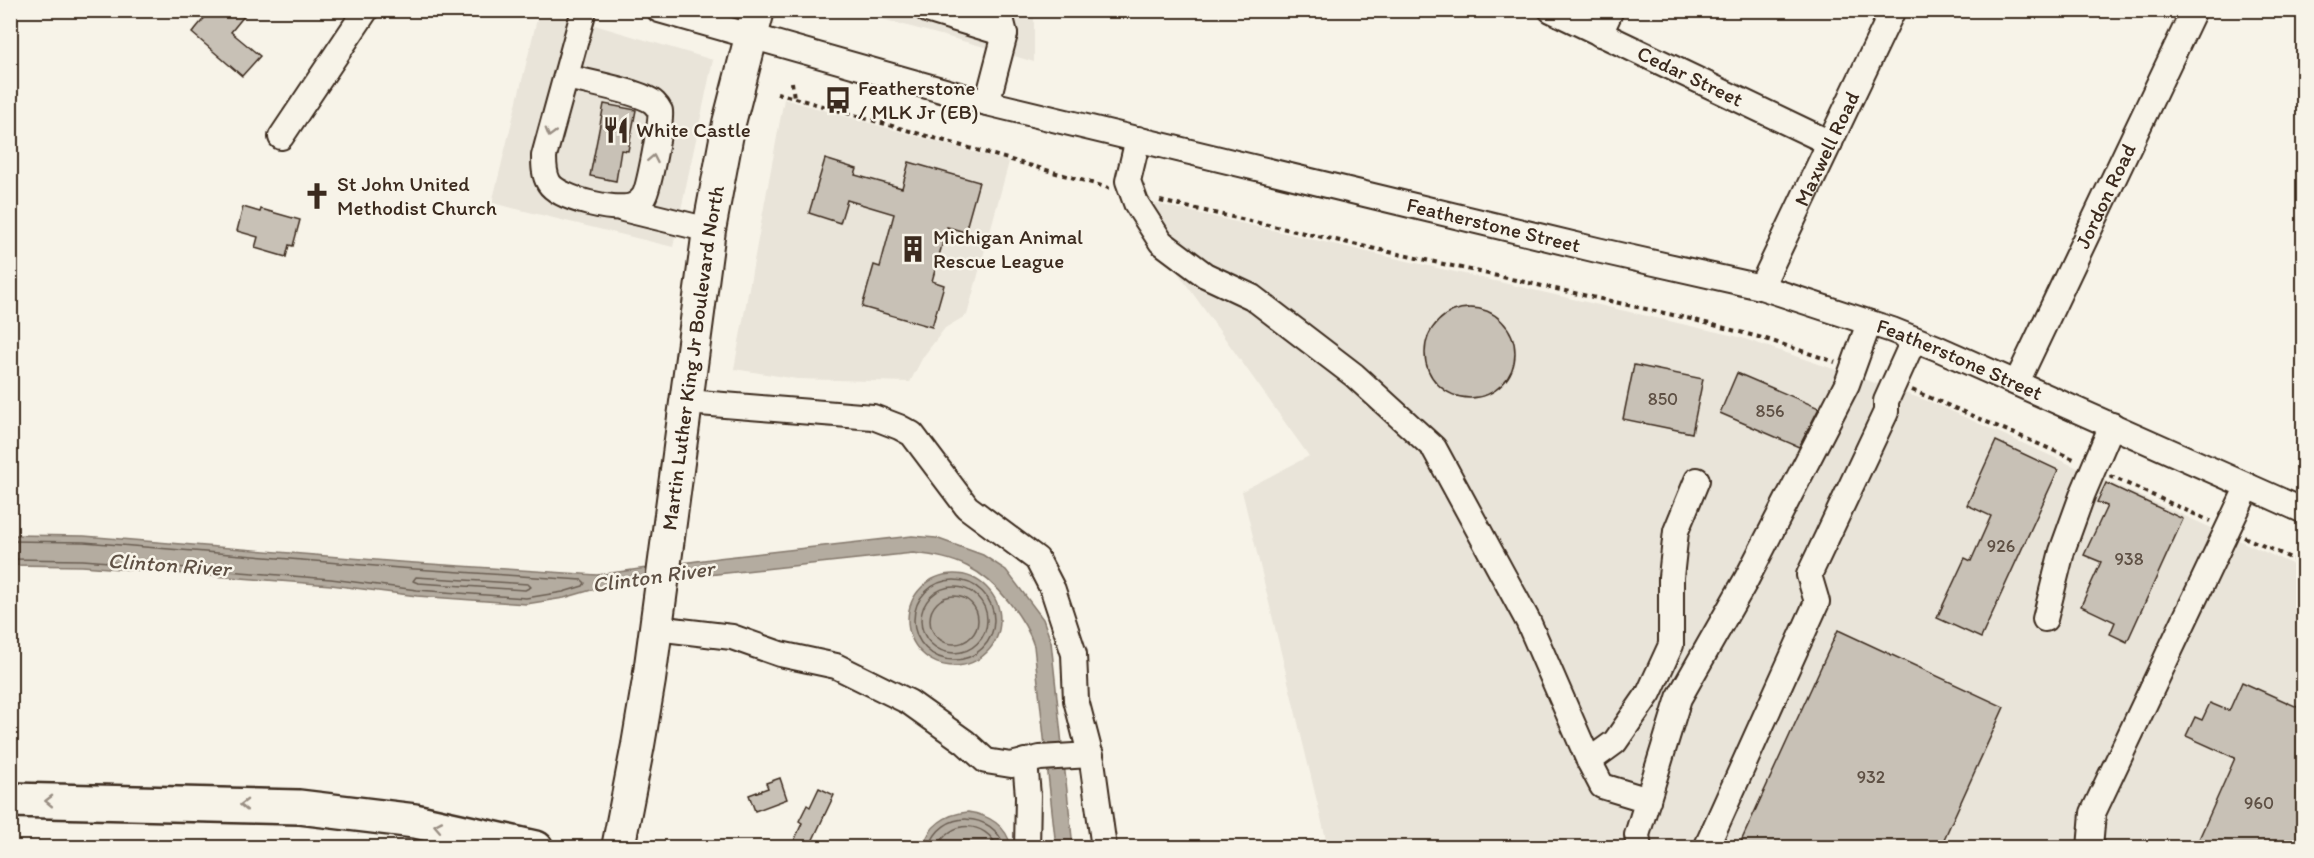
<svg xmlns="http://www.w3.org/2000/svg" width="2314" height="858" font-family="Itim,sans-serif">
	<rect width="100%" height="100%" fill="#f7f3e8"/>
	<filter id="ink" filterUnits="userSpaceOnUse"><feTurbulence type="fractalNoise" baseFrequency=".0167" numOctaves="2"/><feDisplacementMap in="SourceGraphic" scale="12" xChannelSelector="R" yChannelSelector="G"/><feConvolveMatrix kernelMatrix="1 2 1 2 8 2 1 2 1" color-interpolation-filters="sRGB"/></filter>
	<g filter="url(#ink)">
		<g fill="#e9e4d9">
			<path d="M 539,11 L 547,11 L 713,60 L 673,247 L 492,203 Z"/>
			<path d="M 853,11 L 1034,11 L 1034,62 L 988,48 Z"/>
			<path d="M 784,99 L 1009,162 L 967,315 L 945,328 L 923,357 L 910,382 L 797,379 L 734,369 Z"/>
			<path d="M 1123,196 L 1739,337 L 1931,402 L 2303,569 L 2303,847 L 1328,847 L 1242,491 L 1309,456 Z"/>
		</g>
		<g fill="#b4aca0" stroke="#84786c" stroke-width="1.5">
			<path d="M 11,535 L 84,536 L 400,562 L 597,575 L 718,558 L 912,536 L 936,538 L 983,555 L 1006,570 L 1043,619 L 1051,642 L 1073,847 L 1056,847 L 1034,646 C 1029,629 1020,616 1009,602 C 982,568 956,557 913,553 L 605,586 L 564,598 L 526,604 L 417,596 L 331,585 L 82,566 L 11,565 Z"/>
			<circle cx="954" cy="620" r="46"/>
			<path d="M 968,812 C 989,815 1007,826 1011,847 L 923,847 C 929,825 946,814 968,812 Z"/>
		</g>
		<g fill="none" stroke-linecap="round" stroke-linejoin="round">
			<g stroke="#6b5e52" stroke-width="1.5">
				<path d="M 10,541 L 84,542 L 400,568 L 582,580 L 585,583 L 583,586 L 563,592 L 526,598 L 417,590 L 331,579 L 83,560 L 10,559"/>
				<path d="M 416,577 L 528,584 L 531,587 L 525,590 L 418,583 L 413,581 Z"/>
				<circle cx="954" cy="620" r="40"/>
				<circle cx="954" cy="620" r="33"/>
				<circle cx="954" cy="620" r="24"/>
				<path d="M 929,848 C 940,809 993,810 1005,848"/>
				<path d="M 937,848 C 950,819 985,820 998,848"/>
			</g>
		</g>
		<g fill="#c8c1b6" stroke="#3b2a1e" stroke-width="1.5">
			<path d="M 211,10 L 249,10 L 231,32 L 260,56 L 242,76 L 192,33 Z"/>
			<path d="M 604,104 L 636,110 L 628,151 L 621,150 L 616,181 L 590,176 Z"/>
			<path d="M 825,159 L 857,169 L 855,175 L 902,188 L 909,162 L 979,182 L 965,232 L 947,227 L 932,281 L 944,285 L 932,327 L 862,307 L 874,265 L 880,267 L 894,214 L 847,200 L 840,223 L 809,213 Z"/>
			<path d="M 243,207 L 260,212 L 261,209 L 300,220 L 293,246 L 289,245 L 286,257 L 255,248 L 258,237 L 237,231 Z"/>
			<circle cx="1470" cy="353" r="45"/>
			<path d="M 1634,365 L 1703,379 L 1692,433 L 1623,419 Z"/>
			<path d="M 1737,373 L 1819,408 L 1799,447 L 1720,413 Z"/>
			<path d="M 1996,441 L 2058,470 L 1981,638 L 1937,618 L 1965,558 L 1971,561 L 1991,516 L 1967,505 Z"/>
			<path d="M 2106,483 L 2183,519 L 2127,642 L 2110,634 L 2115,622 L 2081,606 L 2101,562 L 2084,555 L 2107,506 L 2097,502 Z"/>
			<path d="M 1838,630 L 2004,707 L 1940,848 L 1738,848 Z"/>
			<path d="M 2242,682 L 2304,710 L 2304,848 L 2195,848 L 2235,758 L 2186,736 L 2195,717 L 2202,720 L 2210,703 L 2229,711 Z"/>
			<path d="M 780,778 L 787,799 L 755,811 L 749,795 L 768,788 L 766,783 Z"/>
			<path d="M 819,788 L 834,795 L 809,848 L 791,848 L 802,823 L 799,821 L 807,805 L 810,807 Z"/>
		</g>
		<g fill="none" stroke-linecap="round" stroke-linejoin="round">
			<defs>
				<g id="minor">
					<path id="s1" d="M 659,10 L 987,103 L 1597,250 L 1761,287 L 1892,330 L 1937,348 L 2304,511"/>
					<path d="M 927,10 L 1005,34"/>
					<path id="s2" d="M 1551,10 L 1830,143"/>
					<path d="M 1600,34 L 1611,10"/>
					<path d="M 567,77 C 585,82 642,92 654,103 C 656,105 659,109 660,111 C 662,120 649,187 644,196 C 642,199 637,204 634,205 C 618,213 559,199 549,183 C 544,175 544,165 544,156 L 584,10"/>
					<path d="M 987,103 L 1005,34 L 999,10"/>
					<path d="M 281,137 L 366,10"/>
					<path d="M 1138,139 L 1128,181 L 1136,203 L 1161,242 L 1205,275 L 1252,297 L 1354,375 L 1434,448 L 1528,621 L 1589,761 L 1602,786 L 1648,800"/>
					<path d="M 623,209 L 709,230"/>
					<path id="s3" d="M 1761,287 L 1893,10"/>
					<path id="s4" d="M 2017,382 L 2194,10"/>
					<path d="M 687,402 L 873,417 L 899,427 L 912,434 L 967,507 L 1037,559 L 1053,590 L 1074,654 L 1076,700 L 1092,761 L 1104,848"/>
					<path d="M 2045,619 L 2062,551 L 2083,493 L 2112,425"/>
					<path d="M 656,628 L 732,637 L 780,654 L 836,666 L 909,702 L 965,742 L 986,761 L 1011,765 L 1040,758 L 1091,755"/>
					<path d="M 1025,761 L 1028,796 L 1027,848"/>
					<path d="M 1589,761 L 1615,742 L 1649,693 L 1671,645 L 1671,577 L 1676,531 L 1697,480"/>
					<path d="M 1639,848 L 1637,835 L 1679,698 L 1746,580 L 1847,384 L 1869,323"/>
					<path d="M 1706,848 L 1817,602 L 1809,575 L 1886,412 L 1886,401 L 1914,339"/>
					<path d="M 2090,848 L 2093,813 L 2248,486"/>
				</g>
				<g id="major">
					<path id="s5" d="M 618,848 L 638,745 L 649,680 L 709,230 L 729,123 L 758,10"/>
				</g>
				<path id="highway" d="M 10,800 L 299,807 L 415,821 L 536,848"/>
			</defs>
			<use href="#minor" stroke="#3b2a1e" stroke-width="28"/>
			<use href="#major" stroke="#3b2a1e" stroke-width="36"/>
			<use href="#highway" stroke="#3b2a1e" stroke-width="38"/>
			<g stroke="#3b2a1e" stroke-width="4" stroke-dasharray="4.5 4.5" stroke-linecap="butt">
				<path d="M 792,82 L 794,98"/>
				<path d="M 777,93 L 1109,188"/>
				<path d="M 1160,201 L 1691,319 L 1766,339 L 1835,362"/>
				<path d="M 1912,390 L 2076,460"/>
				<path d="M 2110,476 L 2210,521"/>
				<path d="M 2244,537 L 2304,564"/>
			</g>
			<use href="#minor" stroke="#f7f3e8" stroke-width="24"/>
			<use href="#major" stroke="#f7f3e8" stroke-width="32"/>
			<use href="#highway" stroke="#f7f3e8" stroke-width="33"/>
		</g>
		<defs><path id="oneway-chevron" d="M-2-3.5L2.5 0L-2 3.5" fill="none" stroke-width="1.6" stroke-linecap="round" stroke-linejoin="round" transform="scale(1.5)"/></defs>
		<g stroke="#998e83">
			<use href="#oneway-chevron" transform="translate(550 133) rotate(106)"/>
			<use href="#oneway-chevron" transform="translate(653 159) rotate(-79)"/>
			<use href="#oneway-chevron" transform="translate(49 801) rotate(-179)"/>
			<use href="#oneway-chevron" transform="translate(244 805) rotate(-179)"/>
			<use href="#oneway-chevron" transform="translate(438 826) rotate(-169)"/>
		</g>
	</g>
	<defs>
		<symbol id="bus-bare" viewBox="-9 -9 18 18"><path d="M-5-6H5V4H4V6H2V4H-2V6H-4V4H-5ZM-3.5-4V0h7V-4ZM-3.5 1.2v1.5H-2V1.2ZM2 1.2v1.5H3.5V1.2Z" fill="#3b2a1e" stroke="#f7f3e8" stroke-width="2.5" paint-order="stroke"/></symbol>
		<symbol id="restaurant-bare" viewBox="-9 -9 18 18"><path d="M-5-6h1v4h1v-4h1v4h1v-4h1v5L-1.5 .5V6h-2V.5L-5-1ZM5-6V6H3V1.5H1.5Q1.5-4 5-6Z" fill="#3b2a1e" stroke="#f7f3e8" stroke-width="2.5" paint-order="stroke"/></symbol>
		<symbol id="church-bare" viewBox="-9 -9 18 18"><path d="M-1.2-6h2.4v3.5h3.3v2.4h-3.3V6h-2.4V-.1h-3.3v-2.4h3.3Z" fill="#3b2a1e" stroke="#f7f3e8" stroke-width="2.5" paint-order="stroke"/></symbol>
		<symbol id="building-bare" viewBox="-9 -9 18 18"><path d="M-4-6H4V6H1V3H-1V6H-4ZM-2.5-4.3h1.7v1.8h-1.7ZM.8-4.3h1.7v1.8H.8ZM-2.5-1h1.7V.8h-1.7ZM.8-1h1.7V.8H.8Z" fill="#3b2a1e" stroke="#f7f3e8" stroke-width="2.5" paint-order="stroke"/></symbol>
	</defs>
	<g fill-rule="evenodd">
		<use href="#bus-bare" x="819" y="81" width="38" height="38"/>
		<use href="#restaurant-bare" x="597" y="111" width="38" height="38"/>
		<use href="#church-bare" x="298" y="177" width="38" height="38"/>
		<use href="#building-bare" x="894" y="230" width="38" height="38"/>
	</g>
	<g text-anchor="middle" stroke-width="5" stroke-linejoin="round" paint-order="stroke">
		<g font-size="18" fill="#5e5044">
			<text x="1663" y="405">850</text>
			<text x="1770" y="417">856</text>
			<text x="2001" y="552">926</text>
			<text x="2129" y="565">938</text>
			<text x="1871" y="783">932</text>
			<text x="2259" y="809">960</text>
		</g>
		<g font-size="21" fill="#3b2a1e" stroke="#f7f3e8">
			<text dy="7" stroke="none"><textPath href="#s2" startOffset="154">Cedar Street</textPath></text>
			<text dy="7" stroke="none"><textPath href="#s3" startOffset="153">Maxwell Road</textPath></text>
			<text dy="7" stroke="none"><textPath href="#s4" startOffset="206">Jordon Road</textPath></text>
			<text dy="7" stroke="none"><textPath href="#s1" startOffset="862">Featherstone Street</textPath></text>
			<text dy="7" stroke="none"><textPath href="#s5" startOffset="496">Martin Luther King Jr Boulevard North</textPath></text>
			<text dy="7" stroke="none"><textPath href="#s1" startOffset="1348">Featherstone Street</textPath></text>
		</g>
		<g font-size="21" fill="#3b2a1e" stroke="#f7f3e8" text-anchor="start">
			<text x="858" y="95">Featherstone<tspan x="858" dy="24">/ MLK Jr (EB)</tspan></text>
			<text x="636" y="137">White Castle</text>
			<text x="337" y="191">St John United<tspan x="337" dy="24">Methodist Church</tspan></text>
			<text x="933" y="244">Michigan Animal<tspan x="933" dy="24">Rescue League</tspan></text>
		</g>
		<g font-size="22" font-style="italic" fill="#5f5145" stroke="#f7f3e8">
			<text transform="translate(169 564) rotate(4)" y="8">Clinton River</text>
			<text transform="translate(653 576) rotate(-8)" y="8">Clinton River</text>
		</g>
	</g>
	<rect width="2314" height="858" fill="none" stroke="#f7f3e8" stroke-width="36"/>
	<rect x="18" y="18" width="2278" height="822" fill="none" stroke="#3b2a1e" stroke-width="2" filter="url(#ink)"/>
</svg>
